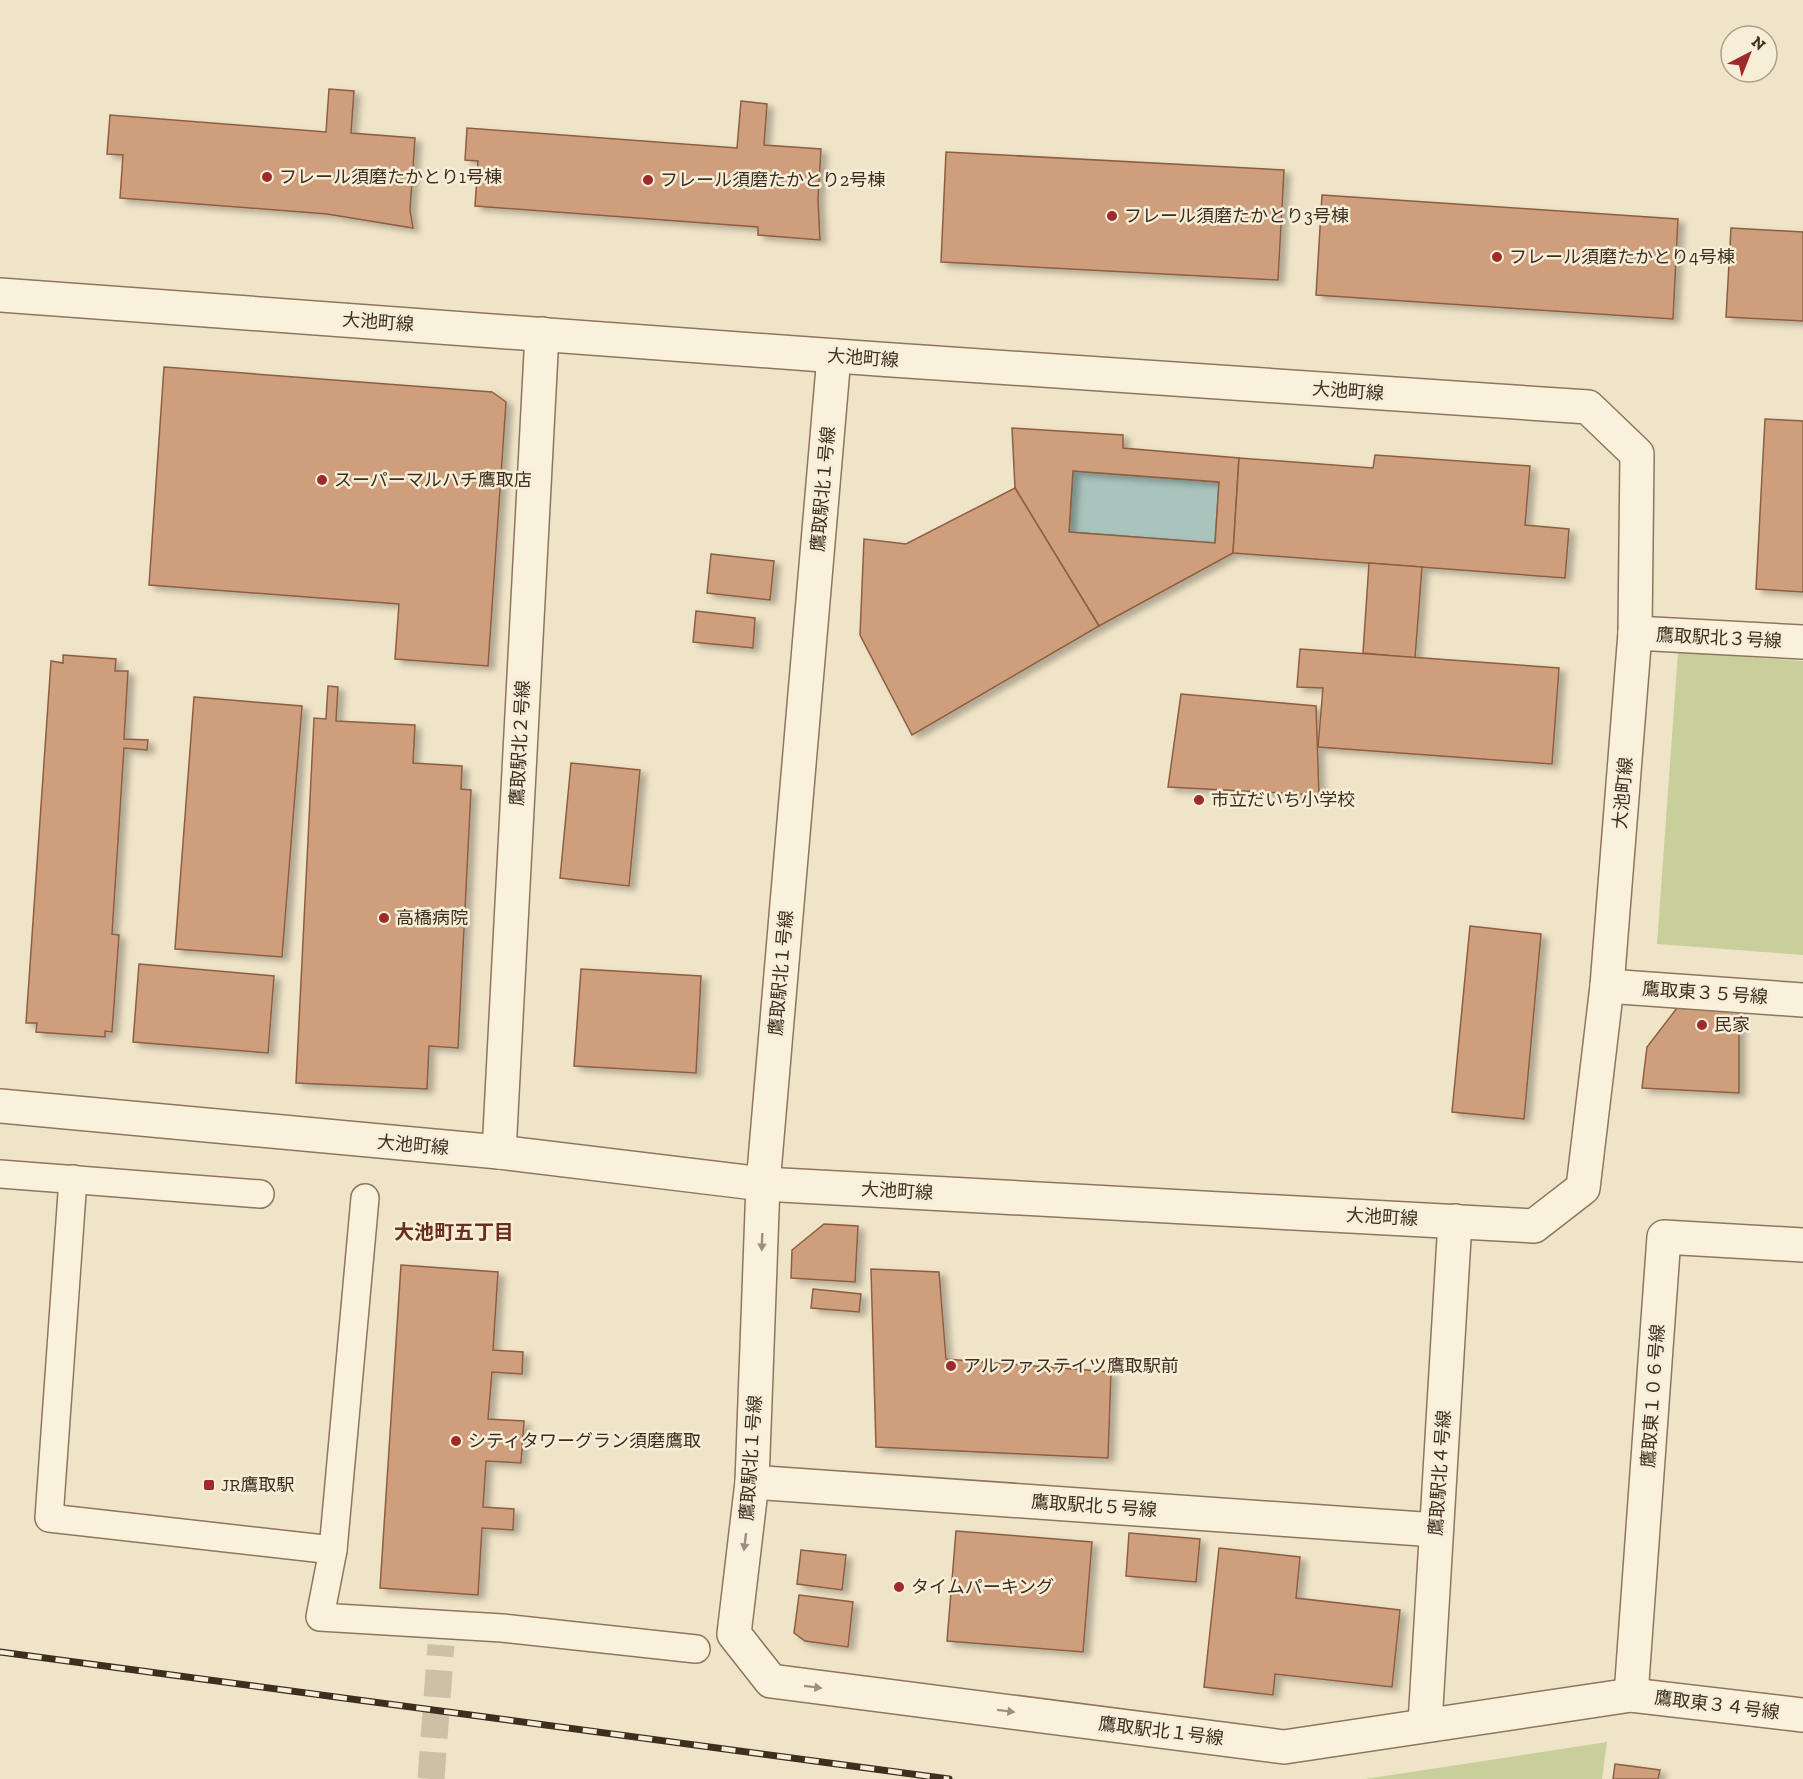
<svg xmlns="http://www.w3.org/2000/svg" width="1803" height="1779" font-family="'Zilla Slab','Noto Sans JP',serif">
	<defs>
		<filter id="shadow"><feDropShadow dx="6" dy="4" stdDeviation="3" flood-color="#0004"/></filter>
	</defs>
	<rect width="100%" height="100%" fill="#f0e4c8"/>
	<g fill="#c9cf9b">
		<path d="M 1678,652 L 1803,661 L 1803,955 L 1657,944 Z"/>
		<path d="M 1607,1742 L 1602,1779 L 1365,1779 Z"/>
	</g>
	<path fill="#a9c4bc" stroke="#6f938a" stroke-width="1.5" d="M 1073,471 L 1219,482 L 1215,543 L 1069,532 Z"/>
	<g fill="#cf9f7d" stroke="#8d5f41" stroke-width="1.5" fill-rule="evenodd" filter="url(#shadow)">
		<path d="M 329,89 L 354,91 L 351,133 L 415,138 L 410,210 L 413,228 L 327,214 L 120,198 L 123,155 L 107,154 L 110,115 L 326,132 Z"/>
		<path d="M 741,101 L 767,104 L 764,145 L 821,149 L 818,199 L 820,240 L 758,235 L 758,227 L 475,206 L 478,161 L 465,160 L 467,128 L 737,148 Z"/>
		<path d="M 946,152 L 1284,170 L 1278,280 L 941,262 Z"/>
		<path d="M 1322,195 L 1678,219 L 1673,319 L 1316,295 Z"/>
		<path d="M 1731,228 L 1803,232 L 1803,321 L 1726,317 Z"/>
		<path d="M 164,367 L 492,392 L 506,402 L 488,666 L 395,659 L 399,604 L 149,585 Z"/>
		<path d="M 1765,419 L 1803,421 L 1803,592 L 1756,589 Z"/>
		<path d="M 1012,428 L 1123,435 L 1123,448 L 1239,458 L 1233,553 L 1099,626 L 1015,488 ZM 1073,471 L 1219,482 L 1215,543 L 1069,532 Z"/>
		<path d="M 1375,455 L 1530,466 L 1525,525 L 1569,529 L 1565,578 L 1233,553 L 1239,458 L 1373,468 Z"/>
		<path d="M 1015,488 L 1099,626 L 912,735 L 860,635 L 864,539 L 906,544 Z"/>
		<path d="M 711,554 L 774,561 L 770,600 L 707,593 Z"/>
		<path d="M 1369,563 L 1422,567 L 1415,658 L 1363,653 Z"/>
		<path d="M 696,611 L 755,618 L 753,648 L 693,642 Z"/>
		<path d="M 1300,649 L 1559,668 L 1552,764 L 1318,747 L 1323,688 L 1297,687 Z"/>
		<path d="M 63,655 L 116,659 L 115,671 L 128,671 L 124,739 L 148,740 L 147,750 L 124,748 L 112,934 L 119,935 L 112,1032 L 105,1031 L 105,1037 L 36,1032 L 37,1023 L 26,1023 L 51,661 L 63,663 Z"/>
		<path d="M 328,686 L 338,687 L 336,721 L 415,725 L 413,763 L 462,766 L 461,789 L 471,790 L 458,1048 L 429,1046 L 427,1089 L 296,1083 L 314,718 L 326,719 Z"/>
		<path d="M 1181,694 L 1316,706 L 1319,795 L 1168,787 Z"/>
		<path d="M 194,697 L 302,706 L 282,957 L 175,949 Z"/>
		<path d="M 571,763 L 640,770 L 629,886 L 560,878 Z"/>
		<path d="M 1470,926 L 1541,934 L 1524,1119 L 1452,1112 Z"/>
		<path d="M 139,964 L 274,976 L 268,1053 L 133,1042 Z"/>
		<path d="M 581,969 L 701,976 L 696,1073 L 574,1066 Z"/>
		<path d="M 1684,999 L 1739,1002 L 1739,1093 L 1642,1088 L 1647,1047 Z"/>
		<path d="M 824,1224 L 858,1226 L 855,1282 L 791,1278 L 792,1250 Z"/>
		<path d="M 401,1265 L 498,1272 L 493,1350 L 523,1352 L 522,1374 L 492,1372 L 488,1419 L 524,1421 L 521,1463 L 486,1461 L 483,1507 L 514,1509 L 513,1530 L 482,1528 L 478,1595 L 380,1588 Z"/>
		<path d="M 871,1269 L 939,1272 L 946,1359 L 1111,1372 L 1108,1458 L 876,1447 Z"/>
		<path d="M 813,1289 L 861,1294 L 859,1312 L 811,1308 Z"/>
		<path d="M 956,1531 L 1092,1542 L 1083,1652 L 947,1641 Z"/>
		<path d="M 1129,1533 L 1200,1539 L 1196,1582 L 1126,1576 Z"/>
		<path d="M 1219,1548 L 1300,1557 L 1296,1598 L 1400,1610 L 1392,1687 L 1275,1674 L 1273,1695 L 1204,1687 Z"/>
		<path d="M 801,1550 L 846,1555 L 842,1590 L 797,1584 Z"/>
		<path d="M 799,1595 L 853,1602 L 848,1647 L 805,1641 L 794,1633 Z"/>
		<path d="M 1615,1764 L 1660,1770 L 1658,1779 L 1613,1779 Z"/>
	</g>
	<g fill="none" stroke-linecap="round" stroke-linejoin="round">
		<path stroke="#ccc0a6" stroke-width="27" stroke-dasharray="27 14" stroke-linecap="butt" d="M 431,1779 L 441,1645"/>
		<defs>
			<g id="pedestrian">
				<path d="M 0,1174 L 260,1194"/>
				<path d="M 73,1179 L 49,1518 L 333,1550 L 320,1617 L 502,1628 L 696,1649"/>
				<path d="M 333,1550 L 365,1198"/>
			</g>
			<g id="minor">
				<path d="M 834,356 L 763,1184 L 752,1482 L 734,1634 L 771,1681 L 1284,1747 L 1631,1695 L 1803,1715"/>
				<path d="M 1607,986 L 1803,1000"/>
				<path d="M 499,1152 L 542,334"/>
				<path d="M 752,1482 L 1436,1530"/>
				<path d="M 1631,1695 L 1664,1237 L 1803,1245"/>
				<path d="M 1425,1724 L 1455,1221"/>
			</g>
			<g id="tertiary">
				<path d="M 0,295 L 878,359 L 1588,407 L 1637,454 L 1635,633 L 1607,986 L 1583,1188 L 1534,1226 L 763,1184 L 499,1152 L 0,1106"/>
				<path d="M 1635,633 L 1803,642"/>
			</g>
		</defs>
		<use href="#pedestrian" stroke="#8d765c" stroke-width="30"/>
		<use href="#minor" stroke="#8d765c" stroke-width="36"/>
		<use href="#tertiary" stroke="#8d765c" stroke-width="36"/>
		<use href="#pedestrian" stroke="#faf1dc" stroke-width="27"/>
		<use href="#minor" stroke="#faf1dc" stroke-width="33"/>
		<use href="#tertiary" stroke="#faf1dc" stroke-width="33"/>
		<defs>
			<path id="rail" d="M 0,1652 L 949,1779"/>
		</defs>
		<use href="#rail" stroke="#3d2e20" stroke-width="7"/>
		<use href="#rail" stroke="#f7eed8" stroke-width="4.5" stroke-dasharray="14" stroke-linecap="butt"/>
	</g>
	<defs><path id="oneway-solid" d="M-6-.8H1V-3.2L6.5 0L1 3.2V.8H-6Z" transform="scale(1.5)"/></defs>
	<g fill="#9c907e">
		<use href="#oneway-solid" transform="translate(762 1242) rotate(92)"/>
		<use href="#oneway-solid" transform="translate(745 1542) rotate(97)"/>
		<use href="#oneway-solid" transform="translate(813 1687) rotate(7)"/>
		<use href="#oneway-solid" transform="translate(1006 1711) rotate(7)"/>
	</g>
	<g fill="#9e2a2b" stroke="#f7eed8" stroke-width="2">
		<circle cx="267" cy="177" r="6"/>
		<circle cx="648" cy="180" r="6"/>
		<circle cx="1112" cy="216" r="6"/>
		<circle cx="1497" cy="257" r="6"/>
		<circle cx="322" cy="480" r="6"/>
		<circle cx="1199" cy="800" r="6"/>
		<circle cx="384" cy="918" r="6"/>
		<circle cx="1702" cy="1025" r="6"/>
		<circle cx="951" cy="1366" r="6"/>
		<circle cx="456" cy="1441" r="6"/>
		<rect x="203" y="1479" width="12" height="12" rx="3"/>
		<circle cx="899" cy="1587" r="6"/>
	</g>
	<g text-anchor="middle" stroke-width="5" stroke-linejoin="round" paint-order="stroke">
		<g font-size="18" fill="#3d2e20" stroke="#f7eed8" text-anchor="start">
			<text x="279" y="183">フレール須磨たかとり1号棟</text>
			<text x="660" y="186">フレール須磨たかとり2号棟</text>
			<text x="1124" y="222">フレール須磨たかとり3号棟</text>
			<text x="1509" y="263">フレール須磨たかとり4号棟</text>
			<text x="334" y="486">スーパーマルハチ鷹取店</text>
			<text x="1211" y="806">市立だいち小学校</text>
			<text x="396" y="924">高橋病院</text>
			<text x="1714" y="1031">民家</text>
			<text x="963" y="1372">アルファステイツ鷹取駅前</text>
			<text x="468" y="1447">シティタワーグラン須磨鷹取</text>
			<text x="221" y="1491">JR鷹取駅</text>
			<text x="911" y="1593">タイムパーキング</text>
		</g>
		<g font-size="18" fill="#3d2e20" stroke="#f7eed8">
			<text transform="translate(378 322) rotate(4)" y="6">大池町線</text>
			<text transform="translate(863 358) rotate(4)" y="6">大池町線</text>
			<text transform="translate(1348 391) rotate(4)" y="6">大池町線</text>
			<text transform="translate(823 489) rotate(-85)" y="6">鷹取駅北１号線</text>
			<text transform="translate(1719 638) rotate(3)" y="6">鷹取駅北３号線</text>
			<text transform="translate(520 743) rotate(-87)" y="6">鷹取駅北２号線</text>
			<text transform="translate(1623 793) rotate(-85)" y="6">大池町線</text>
			<text transform="translate(781 973) rotate(-85)" y="6">鷹取駅北１号線</text>
			<text transform="translate(1705 993) rotate(4)" y="6">鷹取東３５号線</text>
			<text transform="translate(413 1145) rotate(5)" y="6">大池町線</text>
			<text transform="translate(897 1191) rotate(3)" y="6">大池町線</text>
			<text transform="translate(1382 1217) rotate(3)" y="6">大池町線</text>
			<text transform="translate(1653 1396) rotate(-86)" y="6">鷹取東１０６号線</text>
			<text transform="translate(751 1458) rotate(-86)" y="6">鷹取駅北１号線</text>
			<text transform="translate(1440 1473) rotate(-86)" y="6">鷹取駅北４号線</text>
			<text transform="translate(1094 1506) rotate(4)" y="6">鷹取駅北５号線</text>
			<text transform="translate(1717 1705) rotate(7)" y="6">鷹取東３４号線</text>
			<text transform="translate(1161 1731) rotate(7)" y="6">鷹取駅北１号線</text>
		</g>
		<g font-size="20" font-weight="bold" fill="#6b2e1e" stroke="#f7eed8">
			<text x="454" y="1239">大池町五丁目</text>
		</g>
	</g>
	<g transform="translate(1749 54) rotate(42)"><circle r="28" fill="#f7eed8" stroke="#ada18e" stroke-width="1.5"/>
	<path d="M0-4.5L10 22L0 15L-10 22Z" fill="#9e2a2b"/>
	<text y="-9" font-size="16" font-weight="bold" text-anchor="middle" fill="#3d2e20">N</text>
	</g>
</svg>
